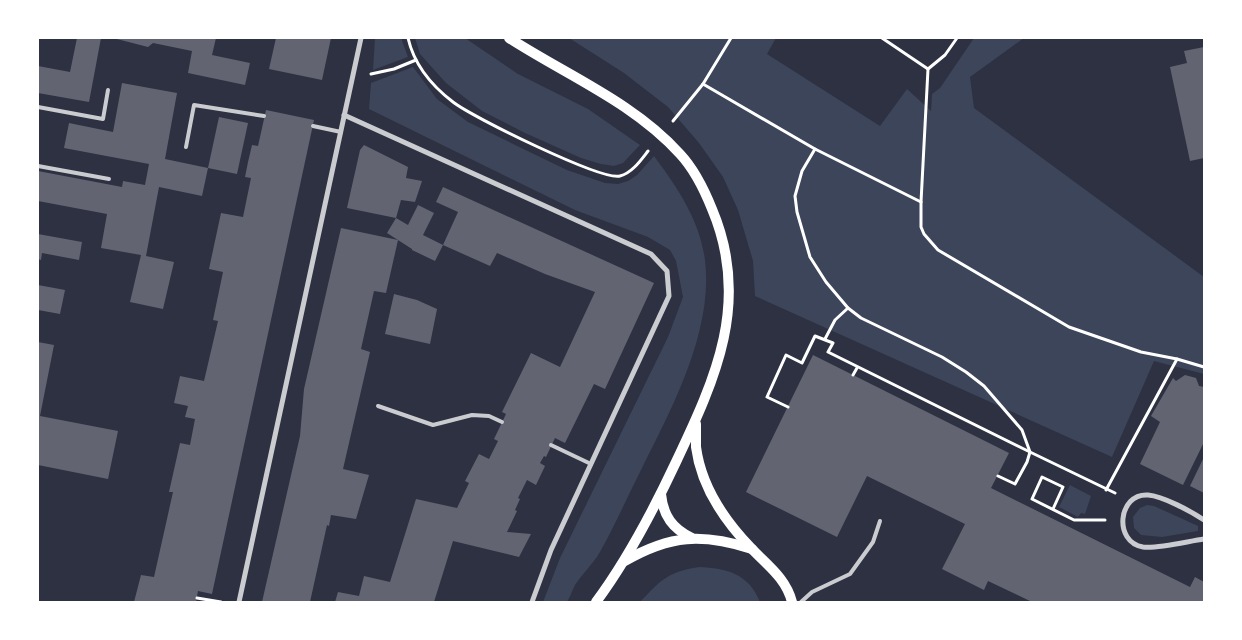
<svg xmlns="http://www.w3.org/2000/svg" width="1242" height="640" font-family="'Space Grotesk',sans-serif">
	<rect width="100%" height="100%" fill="#2d3142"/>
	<g fill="#3c4559">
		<path d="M 375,38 L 401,38 L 408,57 L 373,70 Z"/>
		<path d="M 415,38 L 465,38 L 518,74 L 588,109 L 640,145 L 623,163 L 614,166 L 601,164 L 581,158 L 525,133 L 482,111 L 446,83 L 420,54 Z"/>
		<path d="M 569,38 L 776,38 L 767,54 L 880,126 L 907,89 L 931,111 L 932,94 L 940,88 L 974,38 L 1024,38 L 970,77 L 974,108 L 1204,277 L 1204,374 L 1154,361 L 1112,457 L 755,296 L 753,261 L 738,210 L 723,177 L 699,143 L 668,107 L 624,73 Z"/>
		<path d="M 413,67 L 437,99 L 468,122 L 567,170 L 605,183 L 618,184 L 628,181 L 637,175 L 654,156 C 677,187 700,220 705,260 C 714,332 670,412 639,474 C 626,500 614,527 600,552 C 593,564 582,574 575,585 C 572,591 570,597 567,602 L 543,602 L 560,558 L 668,337 L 683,297 L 676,261 L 670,250 L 648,237 L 575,210 L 369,109 L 371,83 Z"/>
		<path d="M 1070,485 L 1091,496 L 1085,514 L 1081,513 L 1078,517 L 1059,507 Z"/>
		<path d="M 1147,505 L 1154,506 L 1196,525 L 1198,526 L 1198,531 L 1162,537 L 1141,535 L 1134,528 L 1133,517 L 1140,508 Z"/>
		<path d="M 699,567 C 727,568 749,574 760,602 L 640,602 C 661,580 667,572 699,567 Z"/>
	</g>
	<g fill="#626471">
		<path d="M 77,38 L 101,38 L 89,102 L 38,93 L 38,66 L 70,72 Z"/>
		<path d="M 113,38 L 216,38 L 212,55 L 250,63 L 245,85 L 188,73 L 192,51 L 153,43 L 148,47 Z"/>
		<path d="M 276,38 L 331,38 L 322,80 L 269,69 Z"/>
		<path d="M 1204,47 L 1204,158 L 1190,161 L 1170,67 L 1187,63 L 1184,51 Z"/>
		<path d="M 122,83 L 177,93 L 165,159 L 208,168 L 202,196 L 159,187 L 146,256 L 174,262 L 163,309 L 130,302 L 141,255 L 101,248 L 107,214 L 38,201 L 38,171 L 122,187 L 123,181 L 145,185 L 149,164 L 64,148 L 69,123 L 113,132 Z"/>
		<path d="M 266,110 L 314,120 L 212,594 L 198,591 L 196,602 L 134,602 L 141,575 L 154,577 L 173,492 L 169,492 L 180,443 L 190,445 L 195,419 L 185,417 L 188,406 L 174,403 L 180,376 L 204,381 L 218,321 L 213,320 L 223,272 L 209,269 L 221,213 L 243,217 L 251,178 L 245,177 L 248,162 L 252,145 L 258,146 Z"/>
		<path d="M 219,117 L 248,123 L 237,174 L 208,168 Z"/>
		<path d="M 364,145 L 408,167 L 406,178 L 422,181 L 415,202 L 401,200 L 396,218 L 408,225 L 418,205 L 434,213 L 423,235 L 443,245 L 435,261 L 412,250 L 412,249 L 387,233 L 396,218 L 347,208 L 360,150 Z"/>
		<path d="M 443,187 L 654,283 L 605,389 L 594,384 L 565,443 L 555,438 L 546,457 L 544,456 L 540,463 L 545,466 L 536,485 L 527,480 L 518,498 L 520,499 L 515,510 L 517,511 L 507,532 L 531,534 L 519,557 L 453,541 L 434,602 L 335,602 L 338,592 L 359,596 L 364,576 L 390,582 L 416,499 L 457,508 L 469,483 L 465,481 L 479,454 L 489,459 L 498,441 L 494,439 L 506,414 L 502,412 L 531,353 L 560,367 L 595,292 L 545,274 L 497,253 L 490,266 L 443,245 L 458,212 L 436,202 Z"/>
		<path d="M 341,228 L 398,240 L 386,293 L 374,291 L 361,349 L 370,352 L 343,469 L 369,475 L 356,519 L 331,515 L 329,526 L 327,525 L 310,602 L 262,602 L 300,436 L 304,389 Z"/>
		<path d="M 38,234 L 82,242 L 79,260 L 42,253 L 41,260 L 38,259 Z"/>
		<path d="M 38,285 L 65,290 L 60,314 L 38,310 Z"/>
		<path d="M 394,294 L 417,300 L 437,309 L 430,344 L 385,334 Z"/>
		<path d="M 38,342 L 54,345 L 40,416 L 118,431 L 108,479 L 38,465 Z"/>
		<path d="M 813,355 L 1009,453 L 991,488 L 1190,587 L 1195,577 L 1204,582 L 1204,602 L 1032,602 L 988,581 L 984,590 L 942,569 L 965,524 L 867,476 L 837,537 L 746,492 Z"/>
		<path d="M 1185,375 L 1196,378 L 1199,386 L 1204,387 L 1204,442 L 1183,485 L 1140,464 L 1160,422 L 1151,416 L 1173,378 L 1176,381 Z"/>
		<path d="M 1204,457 L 1204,493 L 1190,486 Z"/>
	</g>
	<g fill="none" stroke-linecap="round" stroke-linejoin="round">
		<g stroke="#fff" stroke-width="3">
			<path d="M 408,38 C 414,64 432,86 453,102 C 472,117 602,181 620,176 C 632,173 641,160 648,151"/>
			<path d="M 882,38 L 928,69"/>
			<path d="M 957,38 L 945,55 L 928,69 L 921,202 L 921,227 L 924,234 L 938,250 L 1069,327 L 1141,352 L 1177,359 L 1204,367"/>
			<path d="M 371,74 L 394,69 L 416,60"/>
			<path d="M 703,84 L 815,149 L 921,202"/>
			<path d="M 673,121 L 703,84 L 731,38"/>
			<path d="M 815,149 L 802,171 L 795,196 L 797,212 L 810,257 L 826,282 L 848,308 L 861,318 L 942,357 L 966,372 L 984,386 L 1022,430 L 1030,452 L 1115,493"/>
			<path d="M 825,339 L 835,320 L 848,308"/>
			<path d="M 853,375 L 857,368"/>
			<path d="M 788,407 L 767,397 L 786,355 L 802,363 L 815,336 L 833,343 L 828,352 L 1030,452 L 1027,462 L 1015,484 L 998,476"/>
			<path d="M 1106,490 L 1177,359"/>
			<path d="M 1053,509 L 1063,487 L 1042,477 L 1032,499 L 1074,520 L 1105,520"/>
			<path d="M 197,598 L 221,602"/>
		</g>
		<g stroke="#caccd0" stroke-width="4">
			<path d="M 38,107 L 103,119 L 108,90"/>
			<path d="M 313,126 L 341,132"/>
			<path d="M 186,147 L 194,105 L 264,116"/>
			<path d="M 38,166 L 109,179"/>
			<path d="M 378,406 L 433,425 L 472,415 L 489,416 L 502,422"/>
			<path d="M 551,445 L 591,464"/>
			<path d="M 801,602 L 812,592 L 850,574 L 873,542 L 880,521"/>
		</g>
		<g stroke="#caccd0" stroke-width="5">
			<path d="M 344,115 L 651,254 L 667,271 L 669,296 L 551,550 L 532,602"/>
			<path d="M 1204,520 C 1192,512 1163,496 1148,495 C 1118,493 1113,542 1143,547 C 1158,549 1189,541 1204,539"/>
			<path d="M 239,602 L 361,38"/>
		</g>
		<g stroke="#fff" stroke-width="10">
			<path d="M 509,38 C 566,75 633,102 680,154 C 695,170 704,189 712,209 C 751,301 716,378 676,462 C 653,511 628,559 596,602"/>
			<path d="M 696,424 C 696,432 696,440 696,447 C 701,486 725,521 751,548 C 767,565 786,578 792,602"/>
			<path d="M 661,494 C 663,516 673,529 692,538"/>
			<path d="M 625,561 C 670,535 702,533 752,549"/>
		</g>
	</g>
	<rect width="1242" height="640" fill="none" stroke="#ffffff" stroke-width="78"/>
</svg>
